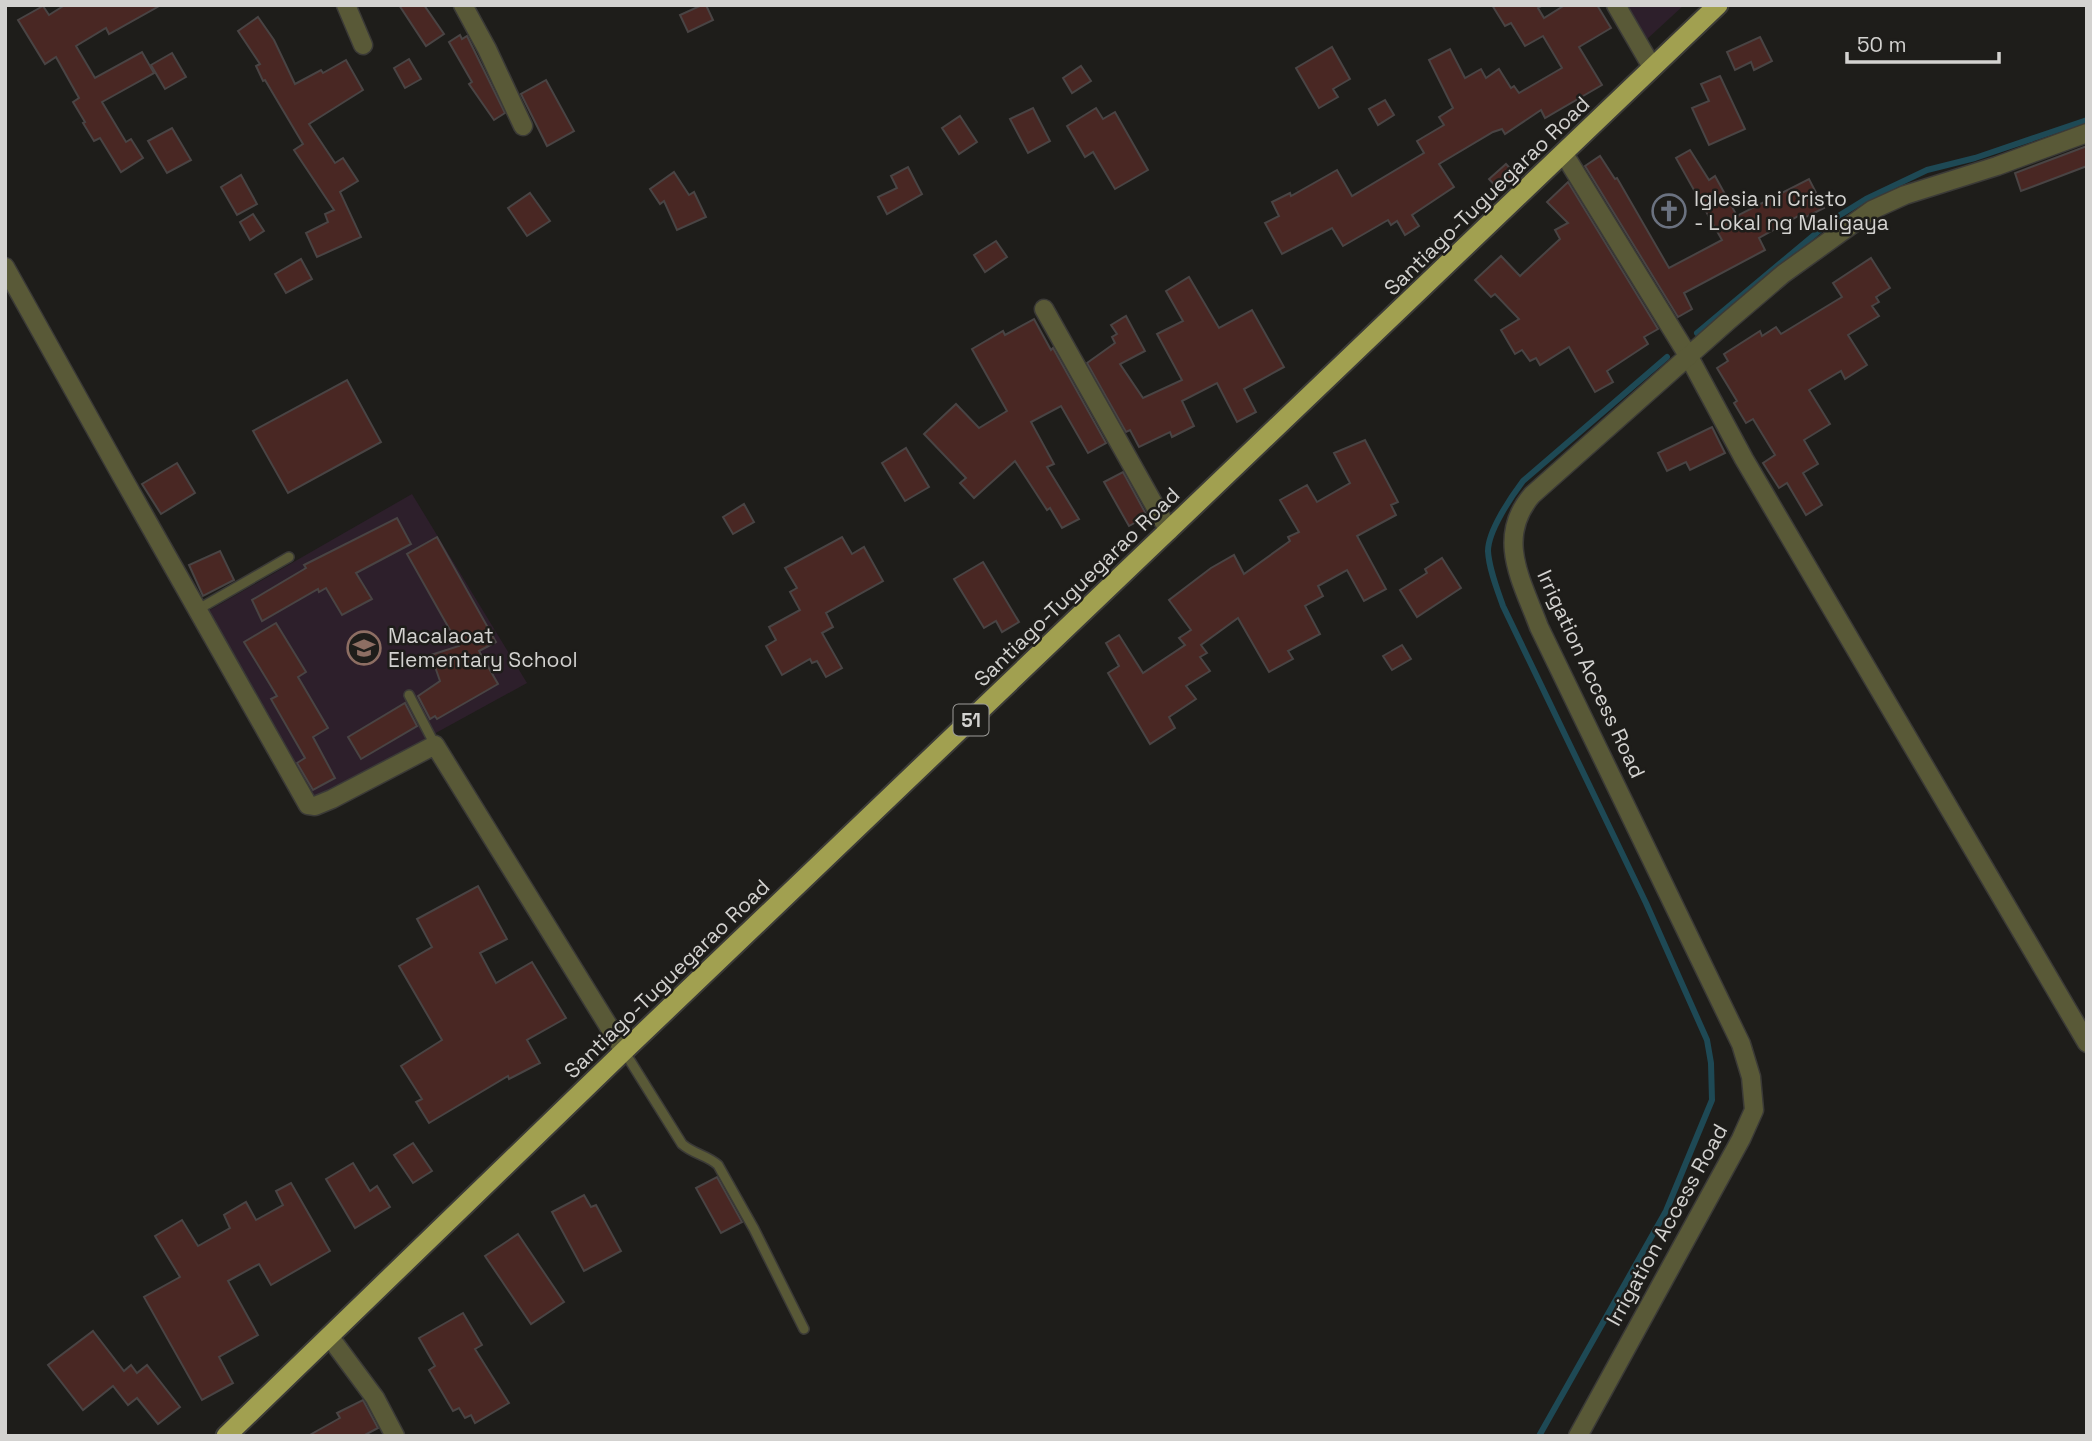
<svg xmlns="http://www.w3.org/2000/svg" width="2092" height="1441" font-family="'Space Grotesk',sans-serif">
	<rect width="100%" height="100%" fill="#1e1d1a"/>
	<g fill="#2d1f2b">
		<path d="M 1627,5 L 1684,5 L 1646,40 Z"/>
		<path d="M 412,494 L 527,683 L 310,802 L 203,614 Z"/>
	</g>
	<g fill="none" stroke-linecap="round" stroke-linejoin="round">
		<g stroke="#1e4955" stroke-width="6">
			<path d="M 1697,333 L 1832,220 L 1866,199 L 1927,170 L 1975,158 L 2087,120"/>
			<path d="M 1539,1436 L 1666,1211 L 1712,1100 L 1711,1063 L 1707,1040 L 1646,903 L 1503,606 C 1497,589 1489,569 1488,551 C 1488,531 1511,497 1523,481 L 1667,357"/>
		</g>
	</g>
	<g fill="#492723" stroke="#494444" stroke-width="2">
		<path d="M 65,5 L 161,5 L 109,34 L 106,28 L 76,46 L 95,78 L 142,52 L 154,73 L 102,102 L 126,142 L 131,139 L 143,158 L 121,172 L 100,138 L 94,141 L 83,123 L 85,122 L 73,102 L 79,98 L 56,57 L 45,64 L 18,20 L 43,6 L 49,15 Z"/>
		<path d="M 399,5 L 424,5 L 444,34 L 426,46 Z"/>
		<path d="M 702,5 L 706,5 L 713,20 L 688,32 L 680,15 Z"/>
		<path d="M 1492,5 L 1543,5 L 1538,8 L 1544,18 L 1565,5 L 1597,5 L 1611,28 L 1579,47 L 1602,85 L 1545,118 L 1541,110 L 1505,134 L 1502,129 L 1493,132 L 1439,164 L 1454,187 L 1412,215 L 1419,226 L 1405,235 L 1397,221 L 1391,225 L 1388,220 L 1343,246 L 1332,228 L 1282,254 L 1265,223 L 1279,216 L 1272,202 L 1290,193 L 1291,196 L 1337,170 L 1352,196 L 1424,153 L 1417,141 L 1444,125 L 1439,117 L 1453,108 L 1429,60 L 1450,49 L 1465,78 L 1481,69 L 1486,78 L 1499,69 L 1511,88 L 1514,86 L 1519,93 L 1562,68 L 1543,36 L 1525,46 L 1511,23 L 1505,26 Z"/>
		<path d="M 258,17 L 274,40 L 295,84 L 321,70 L 323,73 L 346,60 L 363,90 L 309,124 L 335,163 L 343,158 L 358,181 L 340,192 L 361,237 L 317,257 L 306,233 L 328,222 L 325,214 L 334,210 L 294,150 L 303,144 L 265,80 L 263,81 L 256,66 L 260,64 L 238,31 Z"/>
		<path d="M 460,35 L 462,39 L 467,36 L 505,113 L 494,120 L 469,84 L 472,82 L 449,42 Z"/>
		<path d="M 1760,37 L 1772,61 L 1754,70 L 1751,62 L 1735,70 L 1727,52 Z"/>
		<path d="M 1332,47 L 1350,79 L 1333,89 L 1338,97 L 1319,108 L 1296,68 Z"/>
		<path d="M 172,53 L 186,77 L 165,89 L 151,65 Z"/>
		<path d="M 409,59 L 421,79 L 405,88 L 394,68 Z"/>
		<path d="M 1081,66 L 1091,81 L 1072,93 L 1063,78 Z"/>
		<path d="M 1720,76 L 1745,129 L 1709,145 L 1692,108 L 1709,101 L 1701,84 Z"/>
		<path d="M 546,80 L 574,131 L 547,146 L 521,94 Z"/>
		<path d="M 1385,100 L 1394,115 L 1378,125 L 1369,109 Z"/>
		<path d="M 1033,108 L 1050,141 L 1028,153 L 1010,119 Z"/>
		<path d="M 1096,108 L 1103,119 L 1115,112 L 1148,170 L 1115,189 L 1093,152 L 1085,157 L 1067,126 Z"/>
		<path d="M 960,116 L 977,142 L 959,154 L 942,128 Z"/>
		<path d="M 172,128 L 191,160 L 167,173 L 148,141 Z"/>
		<path d="M 2087,146 L 2087,166 L 2021,191 L 2015,173 Z"/>
		<path d="M 1690,150 L 1709,180 L 1715,176 L 1737,216 L 1809,179 L 1824,208 L 1804,218 L 1802,214 L 1759,238 L 1765,250 L 1684,293 L 1692,309 L 1678,317 L 1585,166 L 1600,156 L 1615,179 L 1617,178 L 1669,268 L 1722,240 L 1676,158 Z"/>
		<path d="M 1506,164 L 1517,176 L 1500,191 L 1489,179 Z"/>
		<path d="M 908,167 L 922,194 L 887,214 L 878,197 L 897,188 L 891,176 Z"/>
		<path d="M 674,172 L 689,195 L 694,192 L 706,217 L 677,230 L 664,201 L 660,204 L 650,189 Z"/>
		<path d="M 241,175 L 257,204 L 237,215 L 221,187 Z"/>
		<path d="M 1568,182 L 1658,329 L 1644,337 L 1648,344 L 1607,371 L 1613,382 L 1595,392 L 1569,347 L 1540,365 L 1536,358 L 1530,361 L 1522,350 L 1515,354 L 1501,330 L 1519,319 L 1495,294 L 1491,297 L 1475,280 L 1501,256 L 1520,276 L 1560,239 L 1555,230 L 1568,223 L 1547,202 Z"/>
		<path d="M 530,193 L 550,221 L 527,236 L 508,208 Z"/>
		<path d="M 253,214 L 264,231 L 250,240 L 240,222 Z"/>
		<path d="M 996,241 L 1007,257 L 985,272 L 974,255 Z"/>
		<path d="M 1871,258 L 1890,288 L 1876,297 L 1879,302 L 1872,306 L 1879,316 L 1848,335 L 1867,365 L 1845,379 L 1841,371 L 1809,390 L 1830,424 L 1804,440 L 1818,464 L 1803,473 L 1822,505 L 1806,515 L 1787,483 L 1779,488 L 1763,463 L 1775,455 L 1753,419 L 1746,423 L 1734,403 L 1737,401 L 1717,368 L 1728,361 L 1724,354 L 1760,331 L 1762,336 L 1776,327 L 1781,334 L 1842,297 L 1833,283 Z"/>
		<path d="M 301,259 L 312,279 L 286,293 L 275,274 Z"/>
		<path d="M 1189,277 L 1219,328 L 1252,310 L 1284,367 L 1244,389 L 1256,412 L 1237,422 L 1217,383 L 1182,401 L 1194,426 L 1172,437 L 1170,432 L 1139,447 L 1130,430 L 1126,432 L 1087,363 L 1115,343 L 1112,337 L 1117,334 L 1111,325 L 1126,316 L 1145,351 L 1120,364 L 1143,398 L 1182,380 L 1157,334 L 1183,321 L 1166,291 Z"/>
		<path d="M 1034,319 L 1051,350 L 1053,348 L 1106,443 L 1088,453 L 1061,406 L 1031,422 L 1054,464 L 1047,467 L 1079,519 L 1062,528 L 1050,508 L 1047,510 L 1015,461 L 974,498 L 960,483 L 966,478 L 924,434 L 956,404 L 979,428 L 1007,411 L 972,349 L 1003,331 L 1005,335 Z"/>
		<path d="M 347,380 L 381,442 L 288,493 L 253,431 Z"/>
		<path d="M 1712,427 L 1725,453 L 1690,470 L 1686,462 L 1667,471 L 1658,453 Z"/>
		<path d="M 1365,440 L 1398,502 L 1391,505 L 1396,515 L 1357,536 L 1386,589 L 1364,601 L 1347,570 L 1318,586 L 1323,596 L 1305,606 L 1320,634 L 1288,651 L 1293,659 L 1269,672 L 1238,618 L 1201,645 L 1207,653 L 1200,657 L 1210,671 L 1186,686 L 1196,699 L 1169,717 L 1175,728 L 1150,744 L 1108,673 L 1119,666 L 1106,643 L 1119,635 L 1143,673 L 1185,645 L 1179,638 L 1191,630 L 1169,600 L 1211,568 L 1234,555 L 1244,574 L 1290,541 L 1288,537 L 1299,532 L 1280,500 L 1307,485 L 1317,502 L 1350,483 L 1334,453 Z"/>
		<path d="M 906,448 L 929,487 L 905,501 L 882,463 Z"/>
		<path d="M 177,463 L 195,493 L 161,514 L 142,484 Z"/>
		<path d="M 1123,472 L 1147,516 L 1129,526 L 1104,482 Z"/>
		<path d="M 744,504 L 754,522 L 733,534 L 723,517 Z"/>
		<path d="M 397,518 L 411,544 L 356,573 L 372,599 L 342,615 L 326,588 L 319,592 L 318,589 L 262,621 L 252,600 L 306,568 L 304,565 Z"/>
		<path d="M 437,537 L 496,642 L 479,651 L 498,684 L 437,719 L 435,716 L 430,719 L 418,696 L 440,681 L 431,655 L 459,646 L 407,554 Z"/>
		<path d="M 842,537 L 852,554 L 864,547 L 883,581 L 826,613 L 833,627 L 822,633 L 842,668 L 826,677 L 817,661 L 812,663 L 810,659 L 782,675 L 766,646 L 776,640 L 769,627 L 800,610 L 790,592 L 797,588 L 785,568 Z"/>
		<path d="M 220,551 L 234,580 L 203,596 L 189,565 Z"/>
		<path d="M 1442,558 L 1461,588 L 1417,617 L 1400,590 L 1427,573 L 1425,569 Z"/>
		<path d="M 983,562 L 1019,622 L 1002,632 L 996,621 L 984,628 L 954,579 Z"/>
		<path d="M 276,623 L 306,672 L 298,677 L 328,728 L 313,737 L 335,778 L 313,790 L 297,763 L 305,758 L 271,699 L 277,696 L 244,642 Z"/>
		<path d="M 1402,645 L 1411,659 L 1392,670 L 1383,656 Z"/>
		<path d="M 405,703 L 417,726 L 361,759 L 348,737 Z"/>
		<path d="M 478,886 L 507,939 L 480,953 L 496,983 L 532,962 L 566,1018 L 527,1040 L 540,1063 L 509,1079 L 508,1076 L 429,1123 L 416,1102 L 422,1099 L 401,1066 L 442,1040 L 399,966 L 432,947 L 417,919 Z"/>
		<path d="M 413,1143 L 432,1171 L 413,1183 L 394,1155 Z"/>
		<path d="M 353,1163 L 370,1191 L 377,1186 L 390,1207 L 355,1228 L 326,1179 Z"/>
		<path d="M 717,1177 L 742,1222 L 721,1233 L 696,1188 Z"/>
		<path d="M 291,1183 L 330,1251 L 271,1285 L 259,1264 L 228,1281 L 258,1335 L 219,1357 L 233,1383 L 202,1400 L 144,1297 L 180,1277 L 155,1236 L 182,1220 L 198,1246 L 230,1228 L 224,1215 L 246,1202 L 256,1220 L 283,1205 L 276,1191 Z"/>
		<path d="M 584,1195 L 591,1207 L 596,1205 L 621,1251 L 584,1271 L 552,1212 Z"/>
		<path d="M 518,1234 L 564,1302 L 531,1324 L 485,1256 Z"/>
		<path d="M 463,1313 L 482,1345 L 475,1349 L 509,1403 L 475,1423 L 471,1415 L 465,1418 L 459,1408 L 453,1411 L 429,1370 L 435,1366 L 419,1338 Z"/>
		<path d="M 93,1331 L 124,1371 L 131,1365 L 137,1373 L 147,1365 L 180,1407 L 158,1424 L 137,1398 L 128,1405 L 113,1386 L 83,1410 L 48,1365 Z"/>
		<path d="M 363,1400 L 378,1428 L 363,1436 L 308,1436 L 340,1418 L 337,1413 Z"/>
	</g>
	<g fill="none" stroke-linecap="round" stroke-linejoin="round">
		<defs>
			<g id="service">
				<path d="M 197,610 L 289,557"/>
				<path d="M 409,695 L 435,745"/>
				<path d="M 624,1051 L 682,1144 C 693,1154 707,1155 718,1165 L 754,1229 L 804,1329"/>
			</g>
			<g id="minor">
				<path d="M 346,5 L 363,45"/>
				<path d="M 463,5 L 487,49 L 523,126"/>
				<path d="M 1616,5 L 1652,67"/>
				<path d="M 1564,154 L 1689,357 L 1744,459 L 2087,1043"/>
				<path d="M 5,267 L 120,473 L 308,805 L 315,806 L 332,799 L 435,745 L 624,1051"/>
				<path d="M 1044,309 L 1169,531"/>
				<path d="M 329,1336 L 375,1398 L 395,1436"/>
				<path d="M 1578,1436 L 1741,1139 L 1754,1110 L 1751,1077 L 1741,1044 L 1539,627 C 1522,581 1495,538 1532,495 L 1728,321 L 1783,274 L 1872,210 L 1905,195 L 1997,166 L 2087,133"/>
			</g>
			<path id="trunk" d="M 226,1436 L 624,1051 L 1718,5"/>
		</defs>
		<use href="#service" stroke="#3b3a37" stroke-width="12"/>
		<use href="#minor" stroke="#3b3a37" stroke-width="21"/>
		<use href="#trunk" stroke="#3b3a37" stroke-width="23"/>
		<use href="#service" stroke="#595937" stroke-width="9"/>
		<use href="#minor" stroke="#595937" stroke-width="18"/>
		<use href="#trunk" stroke="#a1a050" stroke-width="19"/>
	</g>
	<defs>
		<symbol id="church-ring" viewBox="-11 -11 22 22"><circle r="9.5" fill="#1e1d1a" stroke="#6b7280" stroke-width="1.5"/><path d="M-1.2-6h2.4v3.5h3.3v2.4h-3.3V6h-2.4V-.1h-3.3v-2.4h3.3Z" fill="#6b7280"/></symbol>
		<symbol id="school-ring" viewBox="-11 -11 22 22"><circle r="9.5" fill="#1e1d1a" stroke="#8d6e63" stroke-width="1.5"/><path d="M0-5L7-2L0 1L-7-2ZM-4 1L0 2.5L4 1V4Q0 6-4 4Z" fill="#8d6e63"/></symbol>
	</defs>
	<g fill-rule="evenodd">
		<use href="#church-ring" x="1650" y="192" width="38" height="38"/>
		<use href="#school-ring" x="345" y="629" width="38" height="38"/>
	</g>
	<g text-anchor="middle" stroke-width="5" stroke-linejoin="round" paint-order="stroke">
		<rect fill="#1e1d1a" stroke="#9d9c99" stroke-width="2" x="953.5" y="704.5" width="35" height="31" rx="5"/>
		<g font-size="19" font-weight="bold" fill="#d3d2d0">
			<text x="971" y="727">51</text>
		</g>
		<g font-size="21" fill="#d3d2d0" stroke="#1e1d1a">
			<text transform="translate(1487 196) rotate(-44)" y="7">Santiago-Tuguegarao Road</text>
			<text transform="translate(1077 587) rotate(-44)" y="7">Santiago-Tuguegarao Road</text>
			<text transform="translate(1591 674) rotate(65)" y="7">Irrigation Access Road</text>
			<text transform="translate(667 979) rotate(-44)" y="7">Santiago-Tuguegarao Road</text>
			<text transform="translate(1667 1225) rotate(-61)" y="7">Irrigation Access Road</text>
		</g>
		<g font-size="21" fill="#d3d2d0" stroke="#1e1d1a" text-anchor="start">
			<text x="1694" y="206">Iglesia ni Cristo<tspan x="1694" dy="24">- Lokal ng Maligaya</tspan></text>
			<text x="388" y="643">Macalaoat<tspan x="388" dy="24">Elementary School</tspan></text>
		</g>
	</g>
	<rect width="2092" height="1441" fill="none" stroke="#d3d2d0" stroke-width="14"/>
	<path d="M1847 52v10h152v-10" fill="none" stroke="#d3d2d0" stroke-width="3.5"/>
	<text x="1857" y="52" font-size="21" fill="#d3d2d0" stroke="#1e1d1a" stroke-width="5" paint-order="stroke">50 m</text>
</svg>
